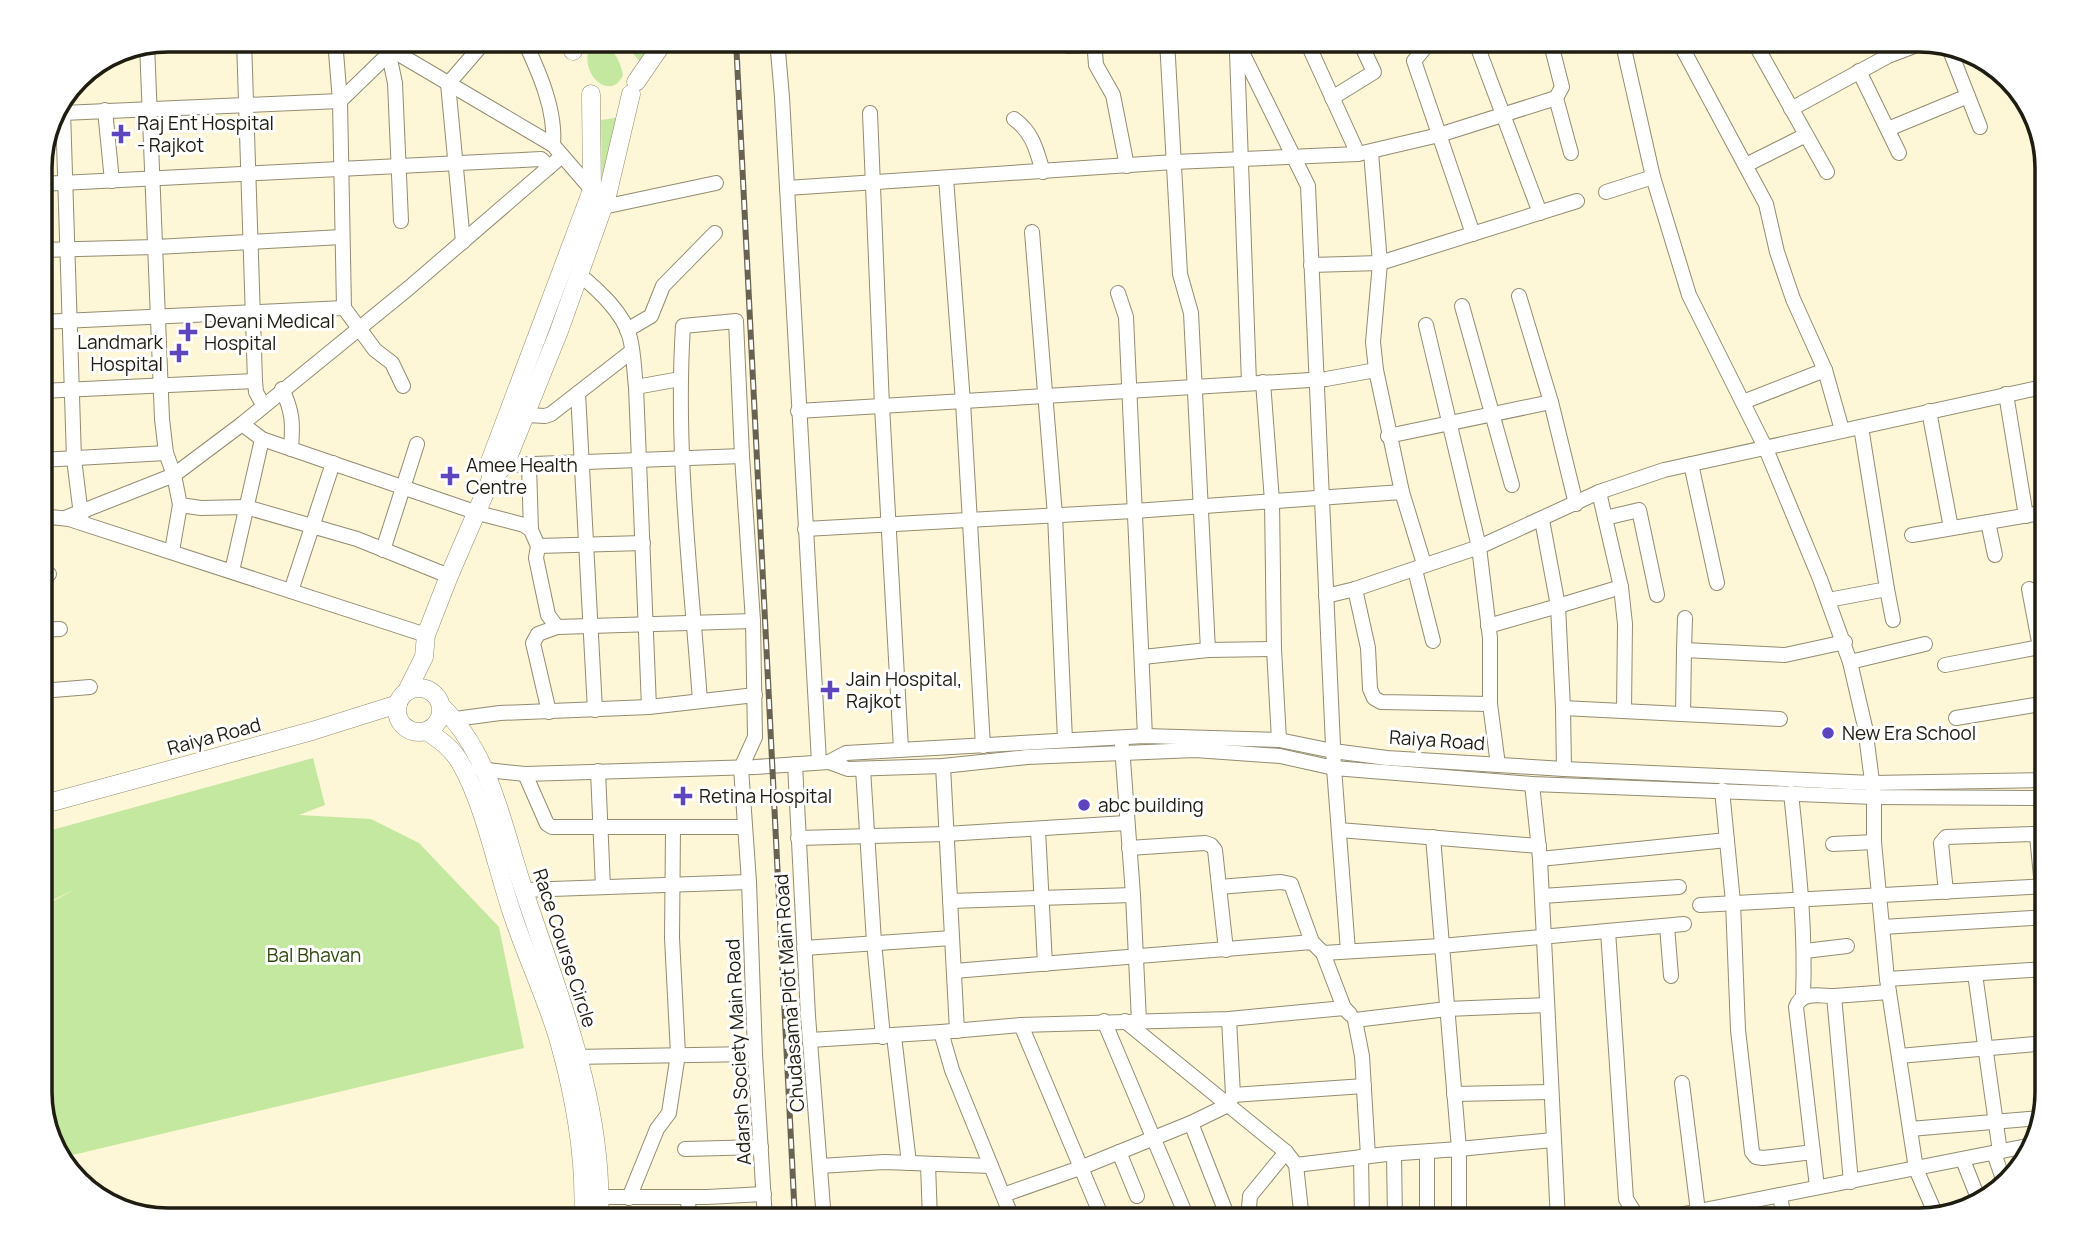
<svg xmlns="http://www.w3.org/2000/svg" width="2087" height="1260" font-family="Manrope,sans-serif">
	<rect width="100%" height="100%" fill="#fdf6d7"/>
	<g fill="#c4e8a0">
		<path d="M 622,40 L 657,40 L 641,63 Z"/>
		<path d="M 591,42 C 611,44 619,56 623,75 C 611,103 576,74 591,42 Z"/>
		<path d="M 622,117 L 602,181 L 601,120 Z"/>
		<path d="M 313,758 L 325,805 L 299,815 L 371,819 L 419,843 L 499,927 L 524,1048 L 60,1158 L 41,1100 L 41,908 L 75,889 L 41,906 L 41,833 Z"/>
	</g>
	<g fill="none" stroke-linecap="round" stroke-linejoin="round">
		<defs>
			<g id="minor">
				<path d="M 244,40 L 255,381 L 256,392 L 263,405"/>
				<path d="M 335,40 L 340,101 L 344,308 L 375,350 L 392,363 L 403,386"/>
				<path d="M 375,40 L 553,145 L 592,190"/>
				<path d="M 524,40 C 539,72 556,110 553,145"/>
				<path d="M 777,40 L 782,97 L 819,762"/>
				<path d="M 1055,40 L 1068,46 L 1225,40"/>
				<path d="M 1094,40 L 1096,65 L 1113,95 L 1127,166"/>
				<path d="M 1167,40 L 1180,274 L 1191,313 L 1208,650"/>
				<path d="M 1236,40 L 1308,186 L 1334,768 L 1348,951"/>
				<path d="M 1306,40 L 1358,154"/>
				<path d="M 1431,40 L 1414,61 L 1473,234"/>
				<path d="M 1475,40 L 1540,213"/>
				<path d="M 1622,40 L 1653,177 L 1689,295 L 1766,449 L 1820,579 L 1850,662 L 1865,727 L 1874,797 L 1874,842 L 1887,979 L 1916,1169 L 1936,1215"/>
				<path d="M 1678,40 L 1766,204 L 1777,252 L 1793,299 L 1825,370"/>
				<path d="M 1753,40 L 1827,172"/>
				<path d="M 1949,48 L 1980,127"/>
				<path d="M 1237,53 L 1249,383"/>
				<path d="M 389,55 L 395,83 L 401,221"/>
				<path d="M 1859,71 L 1899,153"/>
				<path d="M 1332,98 L 1374,72 L 1359,40"/>
				<path d="M 1556,98 L 1571,153"/>
				<path d="M 1791,109 L 1888,56 L 1925,42"/>
				<path d="M 105,110 L 112,181"/>
				<path d="M 63,111 L 74,459 L 82,523"/>
				<path d="M 62,113 L 340,101 L 403,40"/>
				<path d="M 870,113 L 882,406 L 901,749"/>
				<path d="M 1014,119 C 1033,132 1037,152 1043,172"/>
				<path d="M 1888,129 L 1968,96"/>
				<path d="M 1371,152 L 1380,263 L 1373,342 L 1376,370"/>
				<path d="M 1746,165 L 1806,135"/>
				<path d="M 946,178 L 963,402 L 983,746"/>
				<path d="M 41,184 L 541,159 L 549,167"/>
				<path d="M 787,188 L 1174,162 L 1358,154 L 1439,135 L 1556,98 L 1562,87 L 1550,40"/>
				<path d="M 1606,192 L 1653,177"/>
				<path d="M 603,207 L 716,183"/>
				<path d="M 1032,232 L 1055,515 L 1065,740"/>
				<path d="M 463,242 L 448,84 L 486,40"/>
				<path d="M 41,250 L 156,247 L 342,237"/>
				<path d="M 1311,265 L 1380,263 L 1577,201"/>
				<path d="M 579,274 C 598,290 624,313 630,338 C 634,354 634,371 636,387 L 649,707"/>
				<path d="M 1118,293 L 1126,317 L 1145,736"/>
				<path d="M 1519,296 L 1551,402 L 1576,504"/>
				<path d="M 1462,306 L 1512,485"/>
				<path d="M 41,322 L 344,308"/>
				<path d="M 1426,325 L 1479,547 L 1490,638 L 1490,704 L 1498,765"/>
				<path d="M 627,330 L 651,316 L 663,286 L 715,233"/>
				<path d="M 1263,382 L 1272,501 L 1274,649 L 1279,740"/>
				<path d="M 636,387 L 680,379"/>
				<path d="M 282,389 C 293,412 293,424 291,449"/>
				<path d="M 41,391 L 255,381"/>
				<path d="M 578,393 L 595,710"/>
				<path d="M 2006,394 L 2026,516"/>
				<path d="M 1743,402 L 1825,370 L 1842,430"/>
				<path d="M 798,411 L 1326,379 L 1376,370 L 1402,492 L 1424,564"/>
				<path d="M 1929,411 L 1951,528"/>
				<path d="M 527,415 L 545,416 L 551,414 L 632,351"/>
				<path d="M 242,424 L 410,287 L 562,156"/>
				<path d="M 1388,436 L 1551,402"/>
				<path d="M 41,460 L 166,453"/>
				<path d="M 1691,464 L 1717,583"/>
				<path d="M 505,465 L 742,456"/>
				<path d="M 529,466 L 531,530"/>
				<path d="M 1599,492 L 1621,587 L 1625,624 L 1624,710"/>
				<path d="M 41,516 L 69,519 L 426,635"/>
				<path d="M 65,518 L 174,475 L 166,453 L 162,419 L 147,44"/>
				<path d="M 1605,518 L 1639,510 L 1657,595"/>
				<path d="M 1988,522 L 1995,555"/>
				<path d="M 805,529 L 1134,511 L 1402,492"/>
				<path d="M 1912,535 L 2047,512"/>
				<path d="M 538,546 L 643,543"/>
				<path d="M 383,550 L 417,444"/>
				<path d="M 172,551 L 180,505"/>
				<path d="M 1415,570 L 1433,641"/>
				<path d="M 232,571 L 262,439"/>
				<path d="M 41,575 L 49,574"/>
				<path d="M 449,576 L 357,539 L 246,507 L 201,508 L 180,505 L 174,475 L 242,424 L 262,439 L 478,513 L 524,525 L 531,530 L 538,546 L 536,558 L 548,615 L 557,627"/>
				<path d="M 1355,589 L 1368,648 L 1370,689 L 1374,698 L 1381,702 L 1490,704"/>
				<path d="M 1887,589 L 1893,620"/>
				<path d="M 2029,589 L 2040,647"/>
				<path d="M 291,591 L 333,463"/>
				<path d="M 1326,596 L 1355,589 L 1479,547 L 1599,492 L 1664,470 L 2047,386"/>
				<path d="M 1828,600 L 1887,589 L 1861,427"/>
				<path d="M 1488,626 L 1558,606 L 1542,520"/>
				<path d="M 41,630 L 60,629"/>
				<path d="M 1684,650 L 1685,618"/>
				<path d="M 1143,657 L 1208,650 L 1274,649"/>
				<path d="M 1850,662 L 1925,644"/>
				<path d="M 1945,665 L 2040,647 L 2047,667"/>
				<path d="M 41,691 L 90,687"/>
				<path d="M 700,701 C 691,576 675,452 683,326 L 736,321 L 742,456 L 753,621 L 755,737 L 741,768 L 749,882 L 755,1054 L 765,1220"/>
				<path d="M 1563,708 L 1558,606 L 1621,587"/>
				<path d="M 549,712 L 533,643 L 538,634 L 557,627 L 753,621"/>
				<path d="M 1683,714 L 1684,650 L 1785,655 L 1845,642"/>
				<path d="M 1956,718 L 2047,703"/>
				<path d="M 455,719 L 500,713 L 649,707 L 755,695"/>
				<path d="M 1122,746 L 1133,895 L 1139,1021"/>
				<path d="M 829,762 L 848,769 L 943,766 L 1027,757 L 1195,750 L 1280,756 L 1334,768 L 1532,784 L 1874,797 L 2047,798"/>
				<path d="M 795,764 L 808,1016 L 824,1220"/>
				<path d="M 943,766 L 957,1031"/>
				<path d="M 478,767 L 487,770 L 525,774 L 755,767 L 829,762 L 846,753 L 1145,736 L 1279,740 L 1333,751 L 1387,758 L 1564,769 L 1872,783 L 2047,780"/>
				<path d="M 863,769 L 874,942 L 883,1037"/>
				<path d="M 1564,769 L 1563,708 L 1780,719"/>
				<path d="M 598,771 L 603,887"/>
				<path d="M 525,774 L 547,824 L 552,827 L 745,827"/>
				<path d="M 1532,784 L 1540,859 L 1558,1220"/>
				<path d="M 1722,790 L 1733,902 L 1738,1030 L 1752,1152 L 1756,1157 L 1763,1158 L 1813,1152"/>
				<path d="M 1791,793 C 1798,861 1806,928 1803,996"/>
				<path d="M 1038,830 L 1045,964"/>
				<path d="M 1339,830 L 1539,846"/>
				<path d="M 1433,837 L 1459,1149 L 1553,1140"/>
				<path d="M 798,838 L 946,834 L 1126,823"/>
				<path d="M 1833,844 L 1874,842"/>
				<path d="M 1129,848 L 1205,843 L 1211,845 L 1215,850 L 1226,950"/>
				<path d="M 1540,859 L 1727,840"/>
				<path d="M 1219,887 L 1281,882 L 1291,884 L 1312,942 L 1323,953 L 1344,1008 L 1350,1014"/>
				<path d="M 524,890 L 749,882"/>
				<path d="M 1946,892 L 1941,843 L 1946,837 L 2032,834 L 2037,836 L 2042,886"/>
				<path d="M 1542,896 L 1679,887"/>
				<path d="M 950,901 L 1133,895"/>
				<path d="M 1700,905 L 2047,886"/>
				<path d="M 1667,926 L 1671,976"/>
				<path d="M 1882,927 L 2032,918"/>
				<path d="M 1608,931 L 1626,1199 L 1639,1220"/>
				<path d="M 804,948 L 952,938"/>
				<path d="M 1805,951 L 1847,946"/>
				<path d="M 1323,953 L 1441,946 L 1684,924"/>
				<path d="M 954,971 L 1312,942"/>
				<path d="M 1975,974 L 2000,1152"/>
				<path d="M 1887,979 L 2047,969"/>
				<path d="M 1104,1021 L 1188,1220"/>
				<path d="M 1125,1021 L 1286,1152 L 1296,1165 L 1302,1220"/>
				<path d="M 1021,1025 L 1103,1220"/>
				<path d="M 894,1036 L 909,1163"/>
				<path d="M 810,1040 L 941,1032"/>
				<path d="M 1899,1056 L 2047,1043"/>
				<path d="M 571,1057 L 755,1054"/>
				<path d="M 1682,1083 L 1698,1211"/>
				<path d="M 1454,1094 L 1550,1092"/>
				<path d="M 1233,1095 L 1364,1086"/>
				<path d="M 1191,1123 L 1229,1220"/>
				<path d="M 1910,1129 L 2040,1118"/>
				<path d="M 685,1149 L 761,1147"/>
				<path d="M 1119,1152 L 1137,1196"/>
				<path d="M 1427,1152 L 1427,1220"/>
				<path d="M 1994,1153 L 2004,1182"/>
				<path d="M 1394,1154 L 1395,1220"/>
				<path d="M 1368,1156 L 1362,1056 L 1355,1020 L 1447,1009 L 1547,1005"/>
				<path d="M 1361,1157 L 1362,1220"/>
				<path d="M 1963,1160 L 1980,1203"/>
				<path d="M 928,1164 L 930,1220"/>
				<path d="M 1296,1165 L 1387,1154 L 1459,1149 L 1459,1220"/>
				<path d="M 820,1166 L 884,1162 L 991,1166"/>
				<path d="M 1851,1182 L 1834,996 L 1889,992"/>
				<path d="M 1817,1187 L 1796,1007 C 1801,991 1820,996 1834,996"/>
				<path d="M 1003,1195 L 1080,1168 L 1191,1123 L 1228,1105 L 1233,1095 L 1229,1019"/>
				<path d="M 1780,1195 L 1784,1220"/>
				<path d="M 600,1197 L 707,1197 L 764,1194"/>
				<path d="M 688,1197 L 689,1220"/>
				<path d="M 629,1198 L 657,1129 L 669,1113 L 678,1054 L 672,938 L 673,828"/>
				<path d="M 1248,1219 L 1250,1196 L 1286,1152"/>
				<path d="M 1013,1220 L 952,1070 L 941,1032 L 1021,1025 L 1229,1019 L 1344,1008"/>
				<path d="M 1654,1220 L 2032,1145"/>
			</g>
			<g id="major">
				<path d="M 567,40 L 573,51"/>
				<path d="M 636,82 L 665,40"/>
				<path d="M 491,479 L 489,464 L 592,190 L 591,94"/>
				<circle cx="419" cy="710" r="22"/>
				<path d="M 407,691 L 424,657 L 426,635 L 449,576 L 491,479 L 505,465 L 559,331 L 607,196 L 631,94"/>
				<path d="M 441,706 C 491,754 502,825 523,888 C 558,994 605,1106 599,1220"/>
				<path d="M 427,731 C 440,740 453,749 461,764 C 484,804 496,865 511,910 C 525,954 546,996 559,1041 C 575,1098 586,1160 583,1220"/>
				<path d="M 41,805 L 312,731 L 398,704"/>
			</g>
		</defs>
		<use href="#minor" stroke="#938c70" stroke-width="16"/>
		<use href="#major" stroke="#938c70" stroke-width="19"/>
		<use href="#minor" stroke="#fff" stroke-width="14"/>
		<use href="#major" stroke="#fff" stroke-width="18"/>
		<defs>
			<path id="rail" d="M 736,40 L 795,1220"/>
		</defs>
		<use href="#rail" stroke="#676251" stroke-width="6"/>
		<use href="#rail" stroke="#fff" stroke-width="3.5" stroke-dasharray="10" stroke-linecap="butt"/>
	</g>
	<g fill="#5e45be" stroke="#fff" stroke-width="2.5">
		<path d="M117.5 123.5h7v7h7v7h-7v7h-7v-7h-7v-7h7z"/>
		<path d="M184.5 321.5h7v7h7v7h-7v7h-7v-7h-7v-7h7z"/>
		<path d="M175.5 342.5h7v7h7v7h-7v7h-7v-7h-7v-7h7z"/>
		<path d="M446.5 465.5h7v7h7v7h-7v7h-7v-7h-7v-7h7z"/>
		<path d="M826.5 679.5h7v7h7v7h-7v7h-7v-7h-7v-7h7z"/>
		<circle cx="1828" cy="733" r="7"/>
		<path d="M679.5 785.5h7v7h7v7h-7v7h-7v-7h-7v-7h7z"/>
		<circle cx="1084" cy="805" r="7"/>
	</g>
	<g text-anchor="middle" stroke-width="6" stroke-linejoin="round" paint-order="stroke">
		<g font-size="19" fill="#1f1c11" stroke="#fff" text-anchor="start">
			<text x="137" y="130">Raj Ent Hospital<tspan x="137" dy="22">- Rajkot</tspan></text>
			<text x="204" y="328">Devani Medical<tspan x="204" dy="22">Hospital</tspan></text>
			<text x="163" y="349" text-anchor="end">Landmark<tspan x="163" dy="22">Hospital</tspan></text>
			<text x="466" y="472">Amee Health<tspan x="466" dy="22">Centre</tspan></text>
			<text x="846" y="686">Jain Hospital,<tspan x="846" dy="22">Rajkot</tspan></text>
			<text x="1842" y="740">New Era School</text>
			<text x="699" y="803">Retina Hospital</text>
			<text x="1098" y="812">abc building</text>
		</g>
		<g font-size="19" fill="#1f1c11" stroke="#fff">
			<text transform="translate(214 736) rotate(-15)" y="7">Raiya Road</text>
			<text transform="translate(1437 740) rotate(4)" y="7">Raiya Road</text>
			<text transform="translate(565 948) rotate(72)" y="7">Race Course Circle</text>
			<text transform="translate(789 993) rotate(-94)" y="7">Chudasama Plot Main Road</text>
			<text transform="translate(738 1052) rotate(-93)" y="7">Adarsh Society Main Road</text>
		</g>
		<g font-size="19" fill="#304811" stroke="#fff">
			<text x="314" y="962">Bal Bhavan</text>
		</g>
	</g>
	<path d="M0 0H2087V1260H0ZM168 52H1919A116 116 0 0 1 2035 168V1092A116 116 0 0 1 1919 1208H168A116 116 0 0 1 52 1092V168A116 116 0 0 1 168 52Z" fill="#fff" fill-rule="evenodd"/>
	<path fill="none" stroke="#1f1c11" stroke-width="3.5" d="M168 52H1919A116 116 0 0 1 2035 168V1092A116 116 0 0 1 1919 1208H168A116 116 0 0 1 52 1092V168A116 116 0 0 1 168 52Z"/>
</svg>
